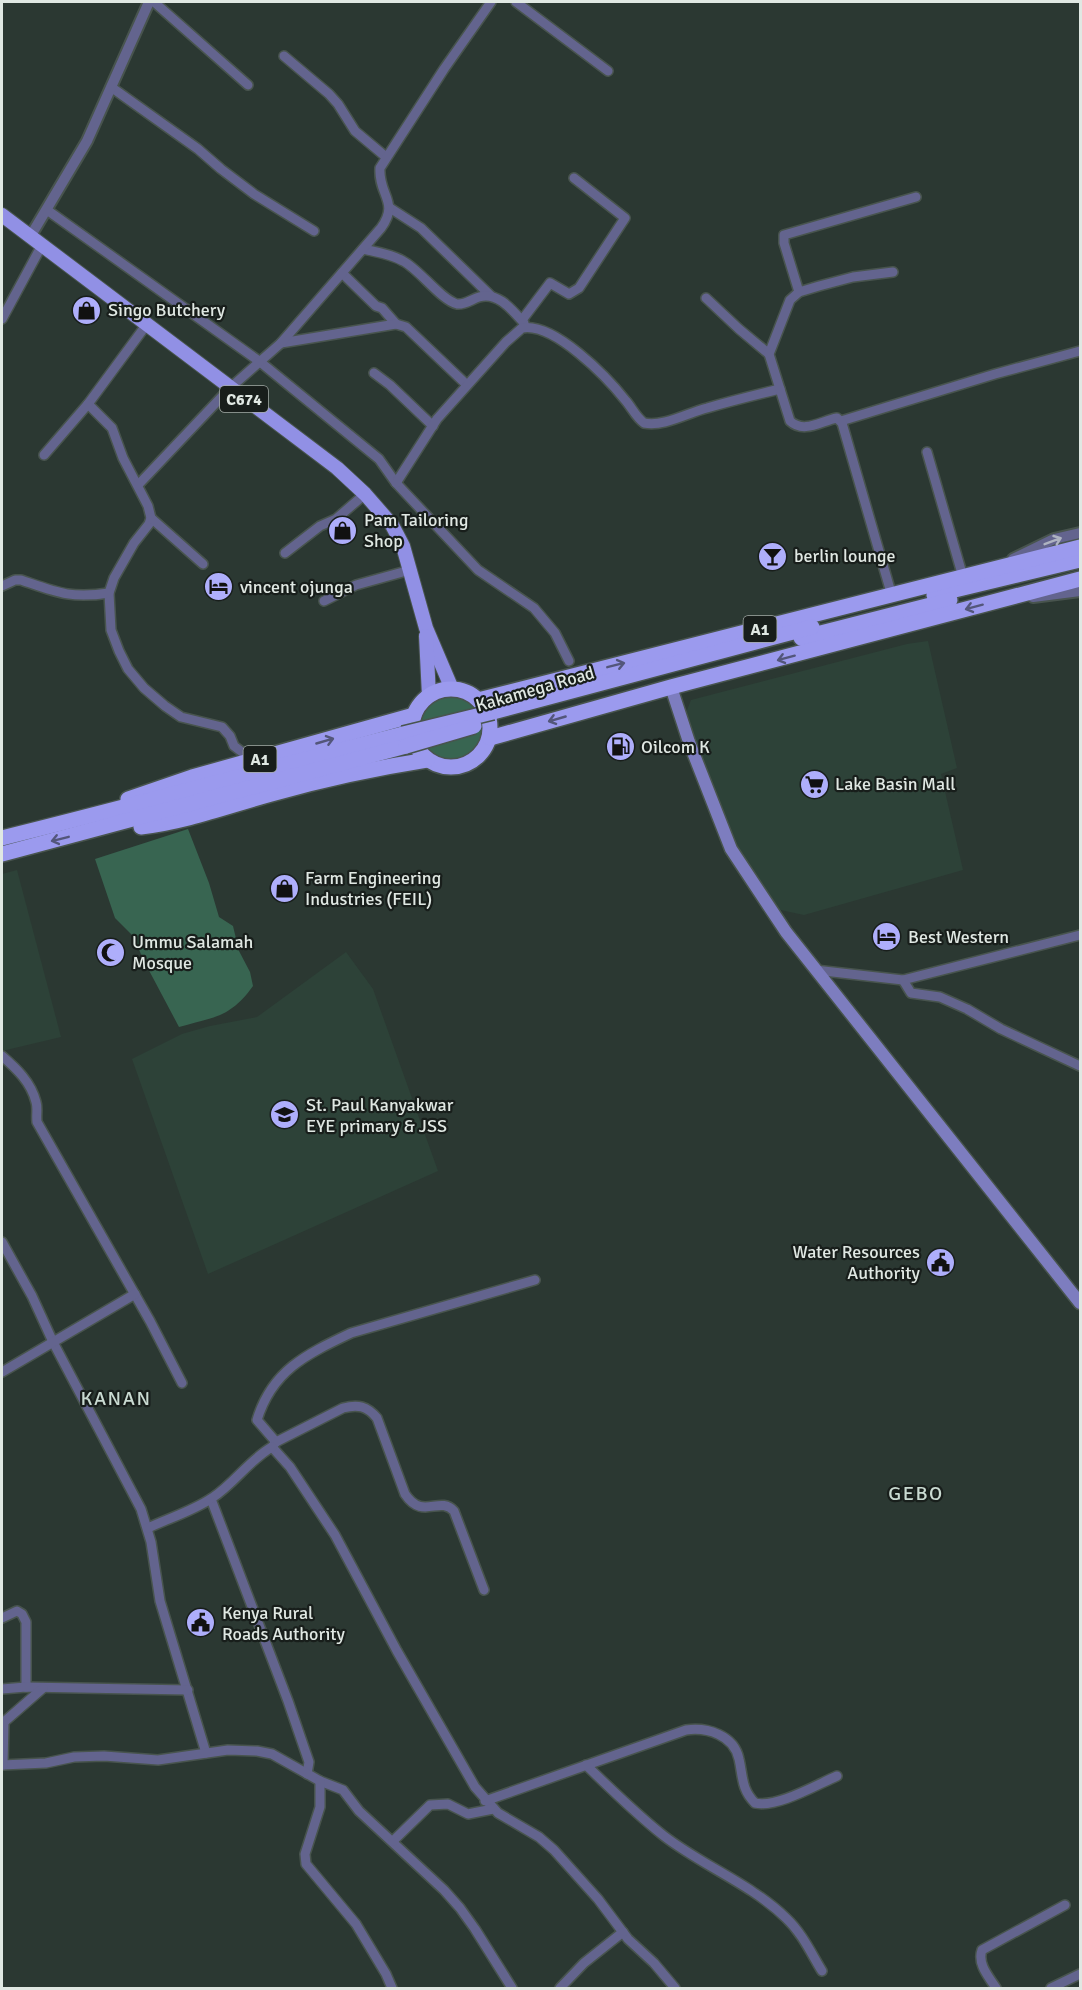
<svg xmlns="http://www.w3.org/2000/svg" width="1082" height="1990" font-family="Signika,sans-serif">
	<rect width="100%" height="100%" fill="#2b3832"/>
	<g fill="#2d4238">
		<path d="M 928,641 L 957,768 L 941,774 L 963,870 L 804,915 L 776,909 L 762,888 L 744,855 L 735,844 L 685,715 L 691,700 L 907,644 Z"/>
		<path d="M 17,870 L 61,1037 L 2,1051 L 2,874 Z"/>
		<path d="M 346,952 L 373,989 L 438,1171 L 208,1274 L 132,1059 L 182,1034 L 210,1026 L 257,1017 Z"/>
	</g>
	<g fill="#386551">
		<circle cx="451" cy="728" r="33"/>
		<path d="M 188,829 L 209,883 L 219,917 L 233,926 L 239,951 L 250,972 L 253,986 C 230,1018 214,1017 179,1027 L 144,961 L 133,936 L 115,918 L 95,859 Z"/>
	</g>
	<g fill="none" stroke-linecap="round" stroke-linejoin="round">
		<defs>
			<g id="minor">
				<path d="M 154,2 L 248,85"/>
				<path d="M 516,2 L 608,71"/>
				<path d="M 284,56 L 329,94 L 338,104 L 355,131 L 386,157"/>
				<path d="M 111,87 L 198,149 L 221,169 L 254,194 L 314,231"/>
				<path d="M 390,208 L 421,228 L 491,296"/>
				<path d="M 47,210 L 259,361 L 379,459 L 396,483 L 478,570 L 534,608 L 555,633 L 569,661"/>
				<path d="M 363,249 C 376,252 391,254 403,261 C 419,269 441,300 457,304 C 465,305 472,299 479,297 C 498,291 513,311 524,323"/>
				<path d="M 342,273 L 376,306 L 382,308 L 396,324"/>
				<path d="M 799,292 L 784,243 L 784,235 L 916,197"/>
				<path d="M 706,298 L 739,329 L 769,354"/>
				<path d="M 2,319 L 42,245"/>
				<path d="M 522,320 L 550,283 L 569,294 L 579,288 L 625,218 L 574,178"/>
				<path d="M 147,324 L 88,404 L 112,428 L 123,458 L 148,506 L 151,518 L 149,524 L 134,543 L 114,578 L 109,593 L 111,630 L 119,651 L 128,669 L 144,688 L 165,706 L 181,717 L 222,727 L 230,736 L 234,746 L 254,761"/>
				<path d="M 281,343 L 396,324 L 406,327 L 467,385"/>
				<path d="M 374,373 L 390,385 L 433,426"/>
				<path d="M 841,421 L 995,374 L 1080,351"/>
				<path d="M 927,452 L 963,577"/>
				<path d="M 44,455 L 88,404"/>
				<path d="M 396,483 L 437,419 L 506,342 L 522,328 C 554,322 607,377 626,401 C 632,408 636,417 644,423 C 664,427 687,413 707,408 C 731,401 755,395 780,389"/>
				<path d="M 138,485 L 230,388 L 281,343 L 381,228 C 400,202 378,195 380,168 L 444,69 L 491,2"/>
				<path d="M 151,518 L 203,564"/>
				<path d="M 285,553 L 320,526 L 336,519 L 365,494"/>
				<path d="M 2,586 L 15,580 L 21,580 C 56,592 70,599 109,593"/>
				<path d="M 892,596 L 842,423 L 837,418 C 821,421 804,434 790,421 L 769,354 L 790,300 L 799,292 L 819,286 L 853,277 L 893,272"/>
				<path d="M 324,601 L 356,585 L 410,570"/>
				<path d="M 815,970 L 903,980 L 1080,935"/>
				<path d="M 903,980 L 911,993 L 940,997 L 967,1009 L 1001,1029 L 1080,1066"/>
				<path d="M 2,1056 C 16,1068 31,1082 36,1102 C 38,1108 36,1115 37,1122 L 150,1321 L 182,1383"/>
				<path d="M 2,1242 L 32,1296 L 53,1342 L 141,1509 L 151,1542 L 160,1601 L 206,1753"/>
				<path d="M 535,1280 L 351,1333 C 307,1354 272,1370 257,1420 L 276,1442 L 272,1447 L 290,1467 L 335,1535 L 397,1651 L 475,1787 L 498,1813 L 539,1837 L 554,1850 L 598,1899 L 628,1939 L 654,1963 L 675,1988"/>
				<path d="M 2,1372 L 135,1294"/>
				<path d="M 276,1442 L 343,1408 C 358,1404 367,1406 377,1418 L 405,1494 C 423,1521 439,1495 454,1511 L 484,1590"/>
				<path d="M 211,1499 L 288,1701 L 309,1762 L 307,1774"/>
				<path d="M 148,1528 C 169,1518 193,1511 212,1498 C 234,1484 249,1460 272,1447"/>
				<path d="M 2,1618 L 17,1611 L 22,1614 L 26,1622 L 26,1687"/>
				<path d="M 2,1689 L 26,1687 L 188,1690"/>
				<path d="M 2,1765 L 46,1763 L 74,1757 L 104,1756 L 158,1760 L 228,1750 L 257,1751 L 272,1754 L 320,1781 L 343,1790 L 359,1811 L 444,1890 L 460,1908 L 475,1929 L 512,1988"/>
				<path d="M 3,1765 L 4,1722 L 43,1688"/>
				<path d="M 586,1765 C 611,1789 636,1814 664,1836 C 703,1866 751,1884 786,1918 C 802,1933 811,1953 822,1971"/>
				<path d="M 320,1781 L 320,1807 L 305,1854 L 306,1864 L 356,1924 L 386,1974 L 392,1988"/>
				<path d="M 485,1801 L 686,1730 C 707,1727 734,1735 739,1759 C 743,1776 741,1789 755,1803 C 777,1808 816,1785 837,1776"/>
				<path d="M 393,1841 L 430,1805 L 448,1804 L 468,1814 L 493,1809"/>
				<path d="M 560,1988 L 584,1963 L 623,1932"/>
				<path d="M 996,1988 C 989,1977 977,1964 982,1950 L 1065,1905"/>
				<path d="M 1051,1988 L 1080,1974"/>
			</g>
			<g id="tertiary">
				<path d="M 30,237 L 87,141 L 149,2"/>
				<path d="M 1013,559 L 1054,539 L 1080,533"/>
				<path d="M 1033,597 L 1080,591"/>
			</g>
			<path id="secondary" d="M 671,687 L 689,742 L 731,849 L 786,932 L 1080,1303"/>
			<g id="primary">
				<path d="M 2,215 L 337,468 L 365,494 L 392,525 L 403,546 L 426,628 L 452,689"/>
				<path d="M 426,636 L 429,696"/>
			</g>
			<g id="trunk">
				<path d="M 934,595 L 1080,560"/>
				<path d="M 801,638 L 950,600"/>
				<circle cx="451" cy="728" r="39"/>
				<path d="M 478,700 L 1080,547"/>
				<path d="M 493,712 L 812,627"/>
				<path d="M 490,738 L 671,687 L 1080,579"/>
				<path d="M 128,799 L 192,777 L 414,715"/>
				<path d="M 141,827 C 186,822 231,805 275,793 C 324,779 376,768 427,760"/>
				<path d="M 2,838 C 136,805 269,768 403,734"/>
				<path d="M 2,854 L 406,746"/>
			</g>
		</defs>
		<use href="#minor" stroke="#48544e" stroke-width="12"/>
		<use href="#tertiary" stroke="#48544e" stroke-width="14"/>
		<use href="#secondary" stroke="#48544e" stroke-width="15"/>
		<use href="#primary" stroke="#48544e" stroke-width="16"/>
		<use href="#trunk" stroke="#48544e" stroke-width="18"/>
		<use href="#minor" stroke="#63648e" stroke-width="9"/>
		<use href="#tertiary" stroke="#63648e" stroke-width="10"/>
		<use href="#secondary" stroke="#7d7dbf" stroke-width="12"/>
		<use href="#primary" stroke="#9190e5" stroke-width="14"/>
		<use href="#trunk" stroke="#9b9aee" stroke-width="15"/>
		<defs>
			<g id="trunk-bridge">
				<path d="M 403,734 L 493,712"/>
				<path d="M 406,746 L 474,726"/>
			</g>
		</defs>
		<use href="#trunk-bridge" stroke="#48544e" stroke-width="18" stroke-linecap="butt"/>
		<use href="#trunk-bridge" stroke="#9b9aee" stroke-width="15"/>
	</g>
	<defs><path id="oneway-shaft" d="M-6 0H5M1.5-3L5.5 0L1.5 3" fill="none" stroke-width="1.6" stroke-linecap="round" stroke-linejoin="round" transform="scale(1.5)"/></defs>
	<use stroke="#aeb3c1" href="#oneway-shaft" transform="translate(1053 541) rotate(-21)"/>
	<g stroke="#53567a">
		<use href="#oneway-shaft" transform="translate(974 607) rotate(165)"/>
		<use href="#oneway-shaft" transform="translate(786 658) rotate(165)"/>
		<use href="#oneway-shaft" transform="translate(616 665) rotate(-14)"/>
		<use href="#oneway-shaft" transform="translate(557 719) rotate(164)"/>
		<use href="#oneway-shaft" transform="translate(325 741) rotate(-16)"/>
		<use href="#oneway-shaft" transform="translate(60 839) rotate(166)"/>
	</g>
	<defs>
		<symbol id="shop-disc" viewBox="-11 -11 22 22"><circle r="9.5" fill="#aeaefb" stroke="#181e1b"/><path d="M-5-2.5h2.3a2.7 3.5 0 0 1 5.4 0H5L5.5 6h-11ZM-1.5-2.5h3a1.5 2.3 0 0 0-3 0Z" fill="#111"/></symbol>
		<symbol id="bar-disc" viewBox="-11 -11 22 22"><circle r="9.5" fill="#aeaefb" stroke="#181e1b"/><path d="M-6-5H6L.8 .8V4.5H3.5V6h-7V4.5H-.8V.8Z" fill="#111"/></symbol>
		<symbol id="hotel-disc" viewBox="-11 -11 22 22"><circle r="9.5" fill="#aeaefb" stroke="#181e1b"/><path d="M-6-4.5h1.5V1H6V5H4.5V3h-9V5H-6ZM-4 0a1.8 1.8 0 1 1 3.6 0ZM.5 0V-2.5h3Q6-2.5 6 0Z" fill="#111"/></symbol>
		<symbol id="fuel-disc" viewBox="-11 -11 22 22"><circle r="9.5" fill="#aeaefb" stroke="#181e1b"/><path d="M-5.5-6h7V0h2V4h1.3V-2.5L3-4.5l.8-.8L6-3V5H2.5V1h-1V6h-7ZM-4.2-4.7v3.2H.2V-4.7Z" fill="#111"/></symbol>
		<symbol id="supermarket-disc" viewBox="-11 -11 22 22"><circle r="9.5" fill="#aeaefb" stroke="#181e1b"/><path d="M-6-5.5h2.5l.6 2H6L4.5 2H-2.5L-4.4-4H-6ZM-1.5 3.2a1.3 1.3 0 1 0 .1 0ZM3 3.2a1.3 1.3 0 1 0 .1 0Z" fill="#111"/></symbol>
		<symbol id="mosque-disc" viewBox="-11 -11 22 22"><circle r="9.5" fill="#aeaefb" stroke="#181e1b"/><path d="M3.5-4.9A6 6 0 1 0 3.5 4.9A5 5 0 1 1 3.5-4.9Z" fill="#111"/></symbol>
		<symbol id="school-disc" viewBox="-11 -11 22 22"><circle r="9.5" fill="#aeaefb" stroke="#181e1b"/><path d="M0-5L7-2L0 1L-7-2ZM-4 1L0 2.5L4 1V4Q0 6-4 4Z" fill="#111"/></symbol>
		<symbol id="civic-disc" viewBox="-11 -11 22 22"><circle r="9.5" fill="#aeaefb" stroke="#181e1b"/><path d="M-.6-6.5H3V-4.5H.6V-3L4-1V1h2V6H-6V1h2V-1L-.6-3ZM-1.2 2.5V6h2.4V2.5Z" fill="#111"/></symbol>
	</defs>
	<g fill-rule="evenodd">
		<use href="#shop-disc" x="70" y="294" width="33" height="33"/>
		<use href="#shop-disc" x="326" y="514" width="33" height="33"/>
		<use href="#bar-disc" x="756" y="540" width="33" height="33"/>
		<use href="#hotel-disc" x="202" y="570" width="33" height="33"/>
		<use href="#fuel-disc" x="604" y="730" width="33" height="33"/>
		<use href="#supermarket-disc" x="798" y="768" width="33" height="33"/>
		<use href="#shop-disc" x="268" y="872" width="33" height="33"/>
		<use href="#hotel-disc" x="870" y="920" width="33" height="33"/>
		<use href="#mosque-disc" x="94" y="936" width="33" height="33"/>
		<use href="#school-disc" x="268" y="1098" width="33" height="33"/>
		<use href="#civic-disc" x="924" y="1246" width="33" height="33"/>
		<use href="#civic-disc" x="184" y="1606" width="33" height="33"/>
	</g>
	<g text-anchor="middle" stroke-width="4.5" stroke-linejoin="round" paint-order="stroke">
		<g fill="#181e1b" stroke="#a4aba7" stroke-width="1.5">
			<rect x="220" y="386" width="48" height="26" rx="4.5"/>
			<rect x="743.5" y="616" width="33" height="26" rx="4.5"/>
			<rect x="243.5" y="746" width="33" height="26" rx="4.5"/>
		</g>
		<g font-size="16" font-weight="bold" fill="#e0e8e3">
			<text x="244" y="405">C674</text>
			<text x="760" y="635">A1</text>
			<text x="260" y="765">A1</text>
		</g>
		<g font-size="18" fill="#e0e8e3" stroke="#181e1b" text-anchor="start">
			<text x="108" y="316">Singo Butchery</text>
			<text x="364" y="526">Pam Tailoring<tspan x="364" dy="21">Shop</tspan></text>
			<text x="794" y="562">berlin lounge</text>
			<text x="240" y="593">vincent ojunga</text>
			<text x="641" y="753">Oilcom K</text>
			<text x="835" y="790">Lake Basin Mall</text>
			<text x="305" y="884">Farm Engineering<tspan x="305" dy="21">Industries (FEIL)</tspan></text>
			<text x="908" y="943">Best Western</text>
			<text x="132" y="948">Ummu Salamah<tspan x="132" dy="21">Mosque</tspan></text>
			<text x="306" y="1111">St. Paul Kanyakwar<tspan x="306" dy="21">EYE primary &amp; JSS</tspan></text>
			<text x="920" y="1258" text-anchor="end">Water Resources<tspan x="920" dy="21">Authority</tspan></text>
			<text x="222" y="1619">Kenya Rural<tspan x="222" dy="21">Roads Authority</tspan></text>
		</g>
		<g font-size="18" fill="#e0e8e3" stroke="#181e1b">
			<text transform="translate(535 689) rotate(-16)" y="6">Kakamega Road</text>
		</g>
		<g font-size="20" letter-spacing="1.5" fill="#c9dad1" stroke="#181e1b">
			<text x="116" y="1405">KANAN</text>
			<text x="916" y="1500">GEBO</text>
		</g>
	</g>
	<rect width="1082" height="1990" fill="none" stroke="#e0e8e3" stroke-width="6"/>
</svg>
